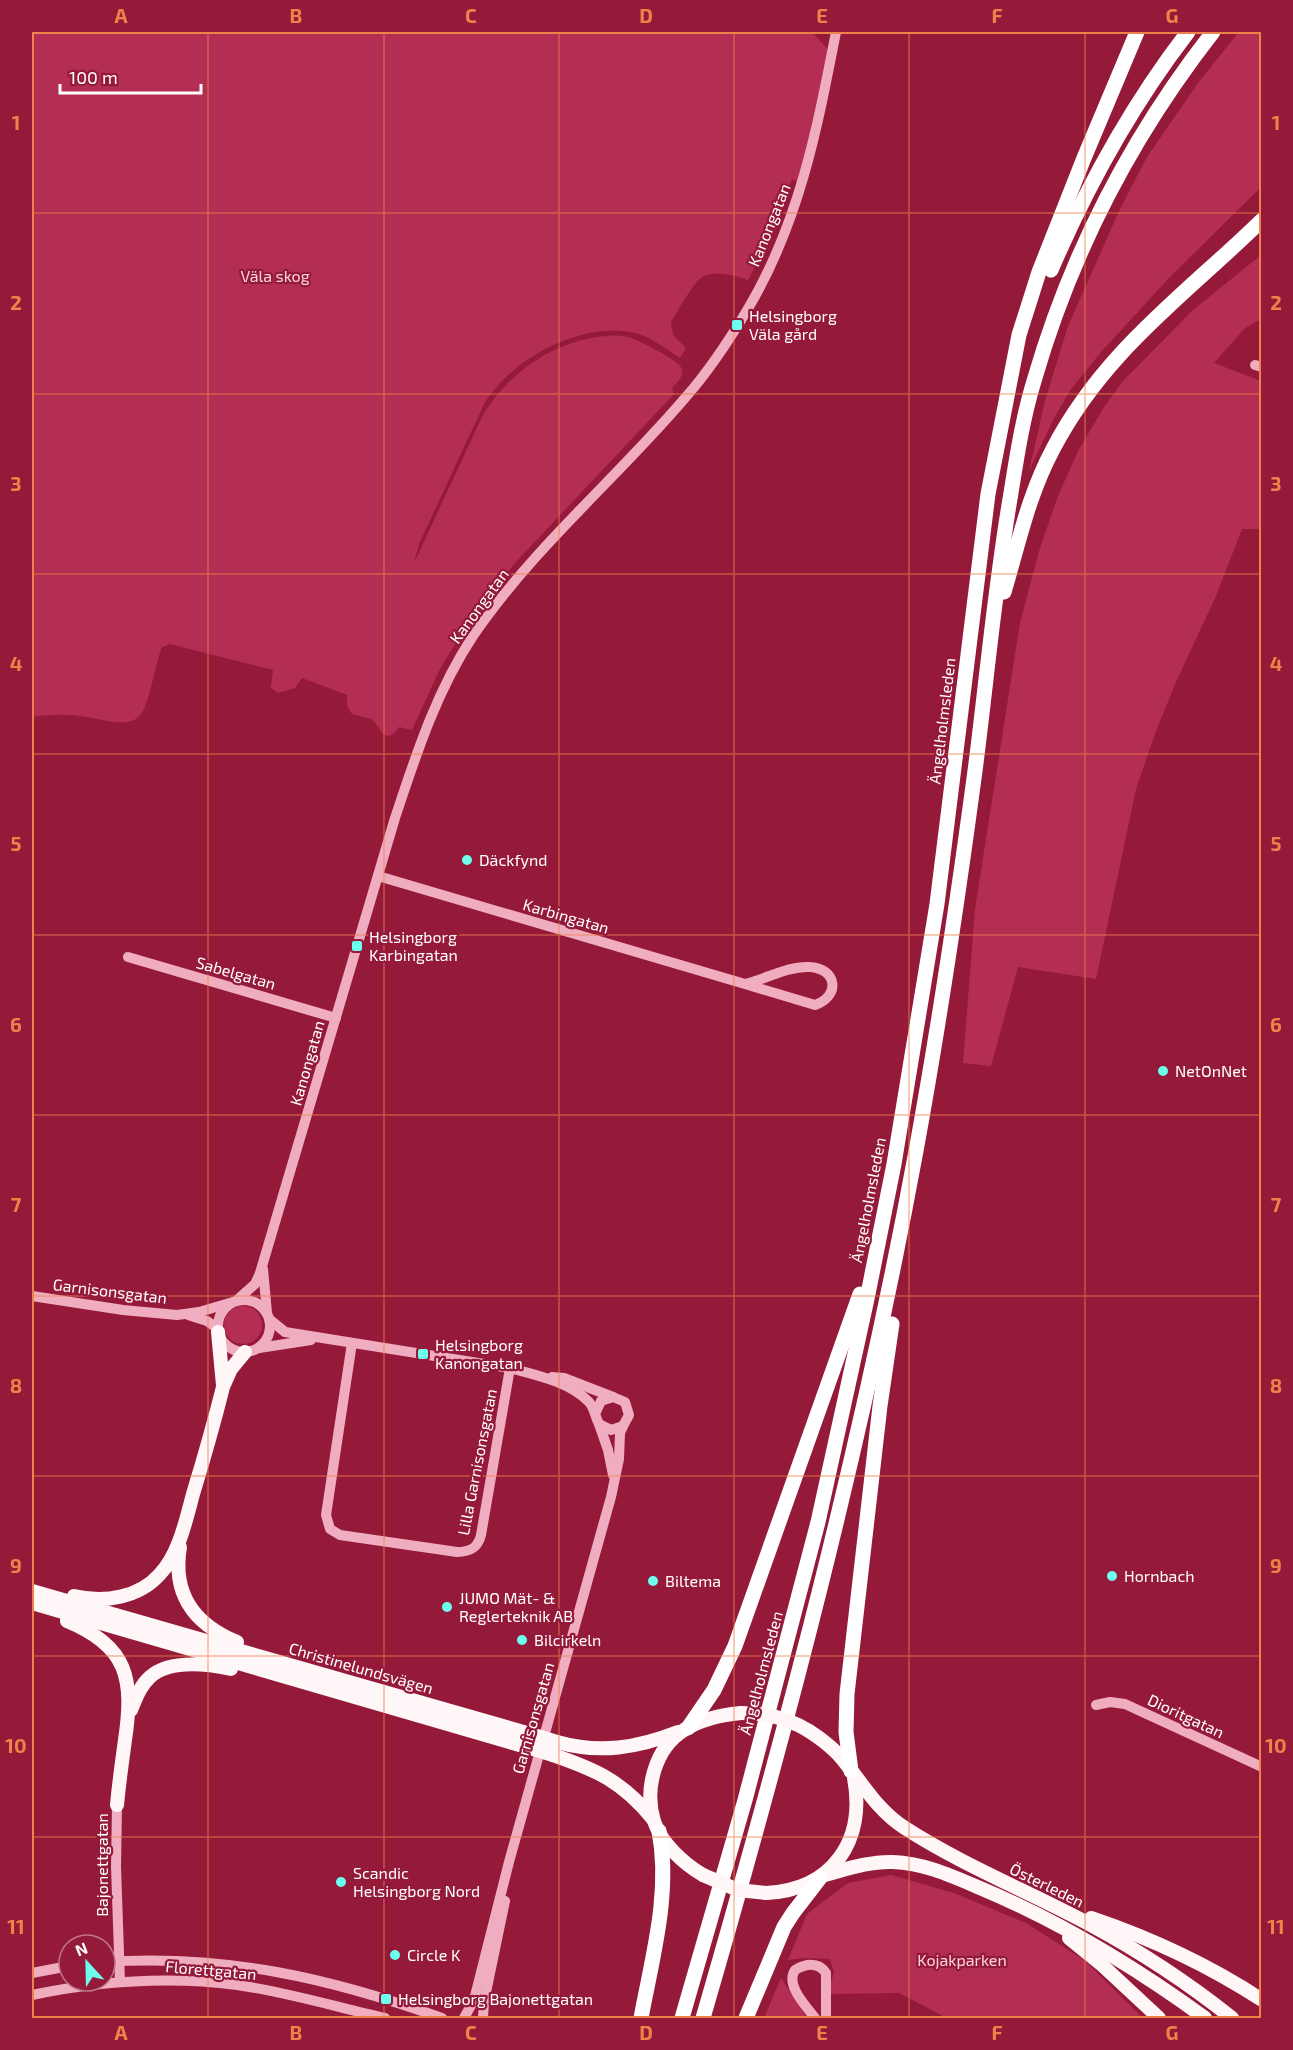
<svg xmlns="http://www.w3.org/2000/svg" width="1293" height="2050" font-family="'Exo 2',sans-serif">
	<rect width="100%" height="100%" fill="#951a3a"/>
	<g fill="#b42e53">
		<path d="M 32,32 L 805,32 L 814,34 L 831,53 L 802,183 L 792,179 L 774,231 L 748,280 C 735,276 713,269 701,278 C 693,283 677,313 671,322 L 673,335 L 686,348 L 680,358 C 666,349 651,337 635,333 C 582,320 511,359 484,404 L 419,544 L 414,563 L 482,417 C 507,373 556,339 608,336 C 616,335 624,336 631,338 C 640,341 679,360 682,369 C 684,376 677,383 672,388 L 674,394 L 515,563 L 486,599 L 450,652 L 438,673 L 412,730 L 399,727 C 383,749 380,723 371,719 C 365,717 358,716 352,714 L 347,706 L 347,695 L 302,678 L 295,688 L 278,693 L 271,688 L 273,670 L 170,644 L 162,647 C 155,664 150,702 141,714 C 130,730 102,719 87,717 C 69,714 50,714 32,717 Z"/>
		<path d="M 1239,32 L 1261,32 L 1261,187 L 1167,280 L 1102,351 L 1071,389 L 1053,420 L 1029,471 L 1045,401 L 1068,326 L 1120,209 L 1147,157 L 1198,83 Z"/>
		<path d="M 1261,255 L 1261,319 L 1245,328 L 1214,363 L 1261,381 L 1261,529 L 1242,529 L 1216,596 L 1176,682 L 1156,731 L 1136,789 L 1096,979 L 1018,967 L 991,1066 L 963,1063 L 975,909 L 1020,623 L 1039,551 L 1058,496 L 1078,451 L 1104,407 L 1123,381 L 1193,310 Z"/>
		<circle cx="243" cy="1325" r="19"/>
		<path d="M 891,1875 L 954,1893 L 1026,1923 L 1084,1960 L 1143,2018 L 947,2018 L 899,1993 L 828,1994 L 834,1972 L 830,1959 L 805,1958 L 788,1960 L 807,1914 L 848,1883 Z"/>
		<path d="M 781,1978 L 807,2018 L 764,2018 Z"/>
	</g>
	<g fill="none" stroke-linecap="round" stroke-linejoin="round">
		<g stroke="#f0adbf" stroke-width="10">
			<path d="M 1255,365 L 1262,367"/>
			<path d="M 378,876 L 745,984 C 766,979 788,966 809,967 C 837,968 841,996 815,1005 L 745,984"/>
			<path d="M 128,957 L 336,1018"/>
			<path d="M 263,1269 L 267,1313"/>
			<path d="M 32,1296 L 123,1310 L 177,1315 L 199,1312 L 233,1302"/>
			<circle cx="244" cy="1326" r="26"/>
			<path d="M 236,1301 L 255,1284 L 260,1273 L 395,818 C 416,755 436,692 473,636 C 533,548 616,479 685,398 C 709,371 730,339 749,307 C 800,220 817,129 836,32"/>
			<path d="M 188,1315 L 207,1321 L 218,1329"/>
			<path d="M 269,1319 L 285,1332 L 510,1368 C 536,1375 570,1382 589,1402 C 595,1409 595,1417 599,1424 L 611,1430 L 623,1426 L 629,1415 L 625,1402 L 613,1397 L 601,1401 L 596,1412"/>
			<path d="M 352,1343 L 326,1515 L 330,1529 L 340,1535 L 457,1552 C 470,1552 478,1548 481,1535 L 510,1368"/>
			<path d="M 259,1348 L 311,1340"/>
			<path d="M 552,1377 L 564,1378 L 613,1397"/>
			<path d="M 599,1424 L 608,1450 L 613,1475"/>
			<path d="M 1096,1705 L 1110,1702 L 1125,1704 L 1262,1767"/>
			<path d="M 117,1805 L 116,1867 L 120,1982"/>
			<path d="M 105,1962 C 225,1954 330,1978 442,2018"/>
			<path d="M 32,1973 L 69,1966"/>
			<path d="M 32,1995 C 99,1981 168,1976 237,1985 C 287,1992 336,2007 385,2018"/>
			<path d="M 464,2018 L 474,2000 L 509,1862 L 611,1497 L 619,1459 L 620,1433 L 623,1426"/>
			<path d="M 483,2018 L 484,2002 L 505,1901"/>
			<path d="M 815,2018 C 806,2006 785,1985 795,1970 C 805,1964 818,1961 826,1973 L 826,2018"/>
		</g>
		<g stroke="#fff6f8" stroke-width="14">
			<path d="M 218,1332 L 223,1385"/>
			<path d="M 180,1547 C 172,1594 194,1624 237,1642"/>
			<path d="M 32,1591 L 534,1735"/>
			<path d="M 74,1596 C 104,1603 139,1598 160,1574 C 179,1554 186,1520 193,1494 C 204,1458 214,1423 223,1387 L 231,1369 L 245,1352"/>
			<path d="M 32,1603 L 530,1748"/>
			<path d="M 67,1621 C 128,1646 134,1679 125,1740 C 122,1762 119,1783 117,1805"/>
			<path d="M 131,1710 C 136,1698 140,1686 150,1677 C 170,1659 207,1664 231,1669"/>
			<path d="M 809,1731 C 820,1738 829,1745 838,1754 C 861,1780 875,1809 905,1828 C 964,1866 1030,1892 1091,1925 C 1141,1952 1188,1983 1232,2018"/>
			<path d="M 557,1742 C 600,1754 637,1748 678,1732"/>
			<path d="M 553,1755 C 597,1770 623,1782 653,1819"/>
			<path d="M 703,1875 C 684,1864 661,1843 654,1821 C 644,1789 655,1748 684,1730 C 701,1719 721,1715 741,1713"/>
			<path d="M 825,1875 C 847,1869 870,1861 893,1862 C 924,1863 952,1876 980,1888 C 1061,1922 1135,1967 1205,2018"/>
			<path d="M 766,1893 C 832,1890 866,1841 854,1778"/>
			<path d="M 1091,1918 C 1153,1939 1207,1964 1262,2000"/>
			<path d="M 1069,1938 L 1101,1964 L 1159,2018"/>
		</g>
		<g stroke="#fff" stroke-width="15">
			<path d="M 1051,270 C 1088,184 1131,106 1188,32"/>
			<path d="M 1004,592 C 1019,542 1028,496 1053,449 C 1104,351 1185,295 1262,220"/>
			<path d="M 688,1728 L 714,1690 L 735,1646 L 860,1294"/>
			<path d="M 851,1771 L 846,1732 L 847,1694 L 880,1406 L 892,1324"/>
			<path d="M 641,2018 C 652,1958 671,1893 659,1831"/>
			<path d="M 682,2018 L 745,1800 L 818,1522 L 867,1299 L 894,1164 L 937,904 L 988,494 L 1019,335 L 1039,272 L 1084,158 L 1137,32"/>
			<path d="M 703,2018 C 786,1732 862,1444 916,1151 C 939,1025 958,898 975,771 C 987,678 995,585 1011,493 C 1017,455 1023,417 1034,381 C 1071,253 1131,137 1213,32"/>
			<path d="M 746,2018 L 784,1927 L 793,1913 L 820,1878"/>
		</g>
		<g stroke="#fff6f8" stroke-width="14">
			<path d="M 741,1713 C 767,1713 788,1718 809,1731"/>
			<path d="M 534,1735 L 557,1742"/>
			<path d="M 530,1748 L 553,1755"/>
			<path d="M 703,1875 L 738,1890 L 766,1893"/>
		</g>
	</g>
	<path fill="none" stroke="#ee8249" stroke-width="1.5" stroke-opacity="0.55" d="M 208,32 L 208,2018M 384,32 L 384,2018M 559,32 L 559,2018M 734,32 L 734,2018M 909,32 L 909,2018M 1085,32 L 1085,2018M 32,213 L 1262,213M 32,394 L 1262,394M 32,574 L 1262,574M 32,754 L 1262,754M 32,935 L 1262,935M 32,1115 L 1262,1115M 32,1296 L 1262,1296M 32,1476 L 1262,1476M 32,1656 L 1262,1656M 32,1837 L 1262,1837"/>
	<g fill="#6cffee" stroke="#951a3a" stroke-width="2">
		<rect x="731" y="319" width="12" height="12" rx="3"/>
		<circle cx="467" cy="860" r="6"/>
		<rect x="351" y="940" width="12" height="12" rx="3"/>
		<circle cx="1163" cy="1071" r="6"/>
		<rect x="417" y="1348" width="12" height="12" rx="3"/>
		<circle cx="1112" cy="1576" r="6"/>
		<circle cx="653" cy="1581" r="6"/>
		<circle cx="447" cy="1607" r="6"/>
		<circle cx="522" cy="1640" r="6"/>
		<circle cx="341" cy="1882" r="6"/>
		<circle cx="395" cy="1955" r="6"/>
		<rect x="380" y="1993" width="12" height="12" rx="3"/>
	</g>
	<g text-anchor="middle" stroke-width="4.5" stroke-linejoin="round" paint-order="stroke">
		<g font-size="16" fill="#fff" stroke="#951a3a">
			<text transform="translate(769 225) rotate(-68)" y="6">Kanongatan</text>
			<text transform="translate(479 606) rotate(-54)" y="6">Kanongatan</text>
			<text transform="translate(942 721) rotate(-83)" y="6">Ängelholmsleden</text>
			<text transform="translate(566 916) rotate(16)" y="6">Karbingatan</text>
			<text transform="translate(236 973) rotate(16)" y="6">Sabelgatan</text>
			<text transform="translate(307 1063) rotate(-74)" y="6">Kanongatan</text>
			<text transform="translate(868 1200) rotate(-79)" y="6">Ängelholmsleden</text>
			<text transform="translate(110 1291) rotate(7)" y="6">Garnisonsgatan</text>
			<text transform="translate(477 1462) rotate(-79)" y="6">Lilla Garnisonsgatan</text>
			<text transform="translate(361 1668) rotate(16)" y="6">Christinelundsvägen</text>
			<text transform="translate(761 1673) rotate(-75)" y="6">Ängelholmsleden</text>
			<text transform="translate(1186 1716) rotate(25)" y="6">Dioritgatan</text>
			<text transform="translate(533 1718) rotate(-74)" y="6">Garnisonsgatan</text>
			<text transform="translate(102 1865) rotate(-90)" y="6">Bajonettgatan</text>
			<text transform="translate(1047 1885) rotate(26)" y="6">Österleden</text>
			<text transform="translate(211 1970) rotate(5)" y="6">Florettgatan</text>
		</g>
		<g font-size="16" fill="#fbd4df" stroke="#951a3a">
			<text x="275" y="282">Väla skog</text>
			<text x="962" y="1966">Kojakparken</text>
		</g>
		<g font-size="16" fill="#fff" stroke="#951a3a" text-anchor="start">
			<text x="749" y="322">Helsingborg<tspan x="749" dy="18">Väla gård</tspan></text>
			<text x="479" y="866">Däckfynd</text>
			<text x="369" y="943">Helsingborg<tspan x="369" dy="18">Karbingatan</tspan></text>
			<text x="1175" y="1077">NetOnNet</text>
			<text x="435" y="1351">Helsingborg<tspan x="435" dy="18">Kanongatan</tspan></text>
			<text x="1124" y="1582">Hornbach</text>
			<text x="665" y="1587">Biltema</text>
			<text x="459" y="1604">JUMO Mät- &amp;<tspan x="459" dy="18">Reglerteknik AB</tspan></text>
			<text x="534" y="1646">Bilcirkeln</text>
			<text x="353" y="1879">Scandic<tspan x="353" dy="18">Helsingborg Nord</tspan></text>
			<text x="407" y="1961">Circle K</text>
			<text x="398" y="2005">Helsingborg Bajonettgatan</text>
		</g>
	</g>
	<rect width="1293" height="2050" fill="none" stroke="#951a3a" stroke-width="66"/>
	<g transform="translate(87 1963) rotate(338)"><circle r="28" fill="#951a3a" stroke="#bf7689" stroke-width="1.5"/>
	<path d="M0-4.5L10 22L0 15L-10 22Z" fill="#6cffee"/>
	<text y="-9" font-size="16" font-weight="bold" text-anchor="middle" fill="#ffffff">N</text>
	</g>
	<path d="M60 84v9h141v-9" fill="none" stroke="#ffffff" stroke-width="3"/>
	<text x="69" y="84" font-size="18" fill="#ffffff" stroke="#951a3a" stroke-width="4.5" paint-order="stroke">100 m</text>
	<rect x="33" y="33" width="1227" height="1984" fill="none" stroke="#ee8249" stroke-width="2"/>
	<g font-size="20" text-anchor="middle" font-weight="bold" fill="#ee8249">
		<text x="121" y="23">A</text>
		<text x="296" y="23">B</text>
		<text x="471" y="23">C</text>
		<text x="646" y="23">D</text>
		<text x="822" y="23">E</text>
		<text x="997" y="23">F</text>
		<text x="1172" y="23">G</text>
		<text x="16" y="130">1</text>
		<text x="1276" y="130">1</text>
		<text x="16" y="310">2</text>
		<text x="1276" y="310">2</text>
		<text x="16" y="491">3</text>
		<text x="1276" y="491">3</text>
		<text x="16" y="671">4</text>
		<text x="1276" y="671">4</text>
		<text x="16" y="851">5</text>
		<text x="1276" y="851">5</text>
		<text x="16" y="1032">6</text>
		<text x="1276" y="1032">6</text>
		<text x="16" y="1212">7</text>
		<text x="1276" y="1212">7</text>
		<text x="16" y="1393">8</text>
		<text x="1276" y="1393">8</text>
		<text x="16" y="1573">9</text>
		<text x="1276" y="1573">9</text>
		<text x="16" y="1753">10</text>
		<text x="1276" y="1753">10</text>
		<text x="16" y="1934">11</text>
		<text x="1276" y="1934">11</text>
		<text x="121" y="2040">A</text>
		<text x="296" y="2040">B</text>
		<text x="471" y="2040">C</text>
		<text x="646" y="2040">D</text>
		<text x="822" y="2040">E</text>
		<text x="997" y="2040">F</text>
		<text x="1172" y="2040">G</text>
	</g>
</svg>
